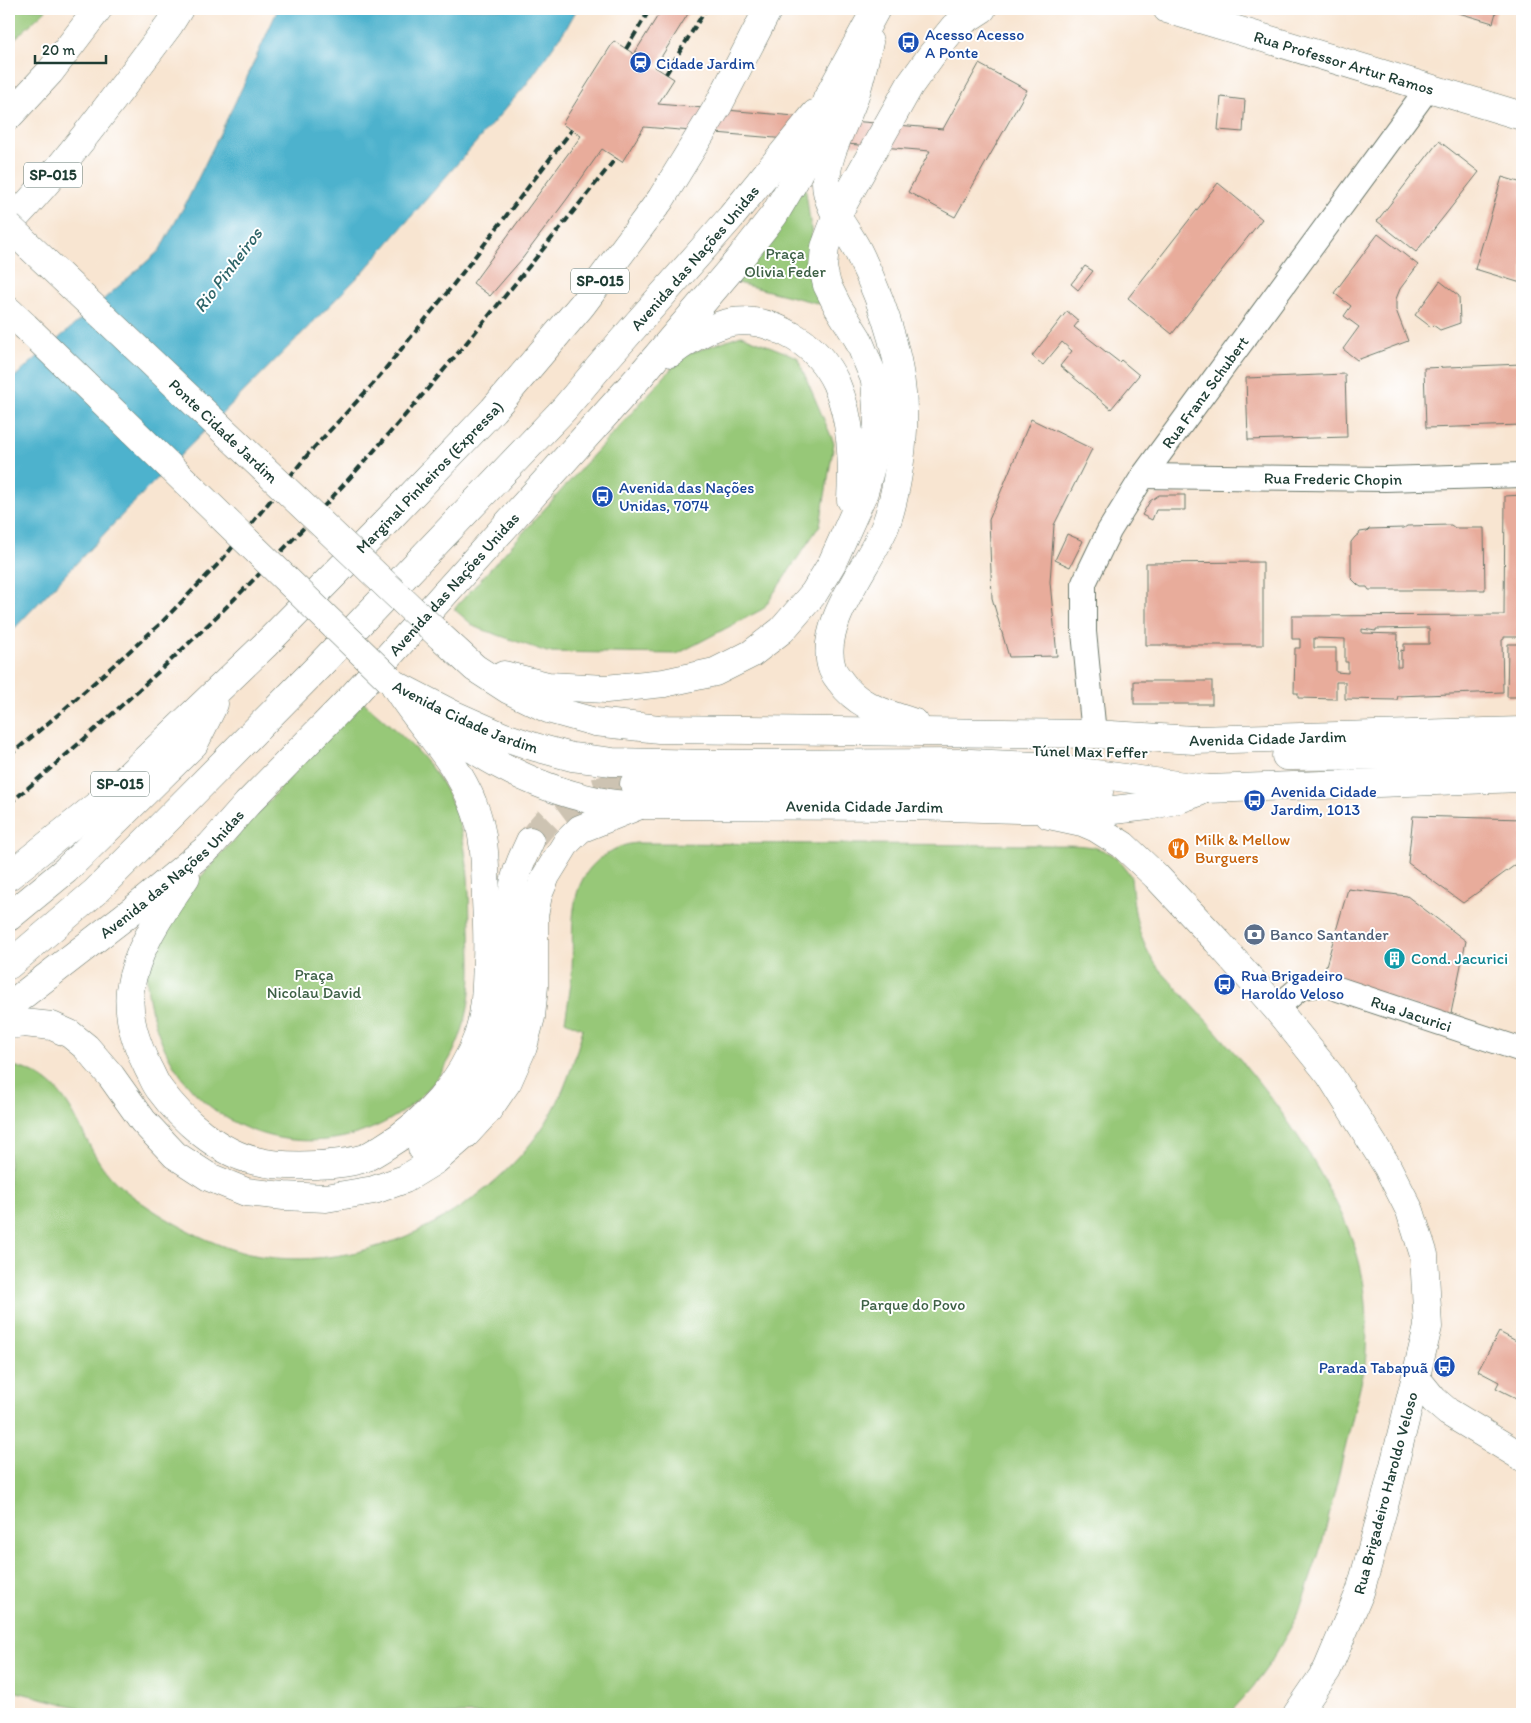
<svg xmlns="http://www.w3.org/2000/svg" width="1531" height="1723" font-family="Itim,sans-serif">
	<rect width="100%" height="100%" fill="#fff"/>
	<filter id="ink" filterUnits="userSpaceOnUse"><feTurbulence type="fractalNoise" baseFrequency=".02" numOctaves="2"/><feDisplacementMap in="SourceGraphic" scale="10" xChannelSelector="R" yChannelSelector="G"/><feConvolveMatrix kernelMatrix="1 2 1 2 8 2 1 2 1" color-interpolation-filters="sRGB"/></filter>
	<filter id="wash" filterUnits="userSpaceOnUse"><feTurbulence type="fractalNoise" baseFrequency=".0096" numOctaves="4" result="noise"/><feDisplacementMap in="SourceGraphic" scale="20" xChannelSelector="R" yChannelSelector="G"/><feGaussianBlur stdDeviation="1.12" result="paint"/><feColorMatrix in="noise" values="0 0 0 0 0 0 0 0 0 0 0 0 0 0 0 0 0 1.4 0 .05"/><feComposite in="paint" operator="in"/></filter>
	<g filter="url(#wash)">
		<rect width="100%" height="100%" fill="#f8e5d1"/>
		<g fill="#97c878" stroke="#5b8256">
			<path d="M 9,9 L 47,9 L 9,44 Z"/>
			<path d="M 804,177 L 821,304 L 733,282 Z"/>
			<path d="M 741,335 L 797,357 L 834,443 L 820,525 L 763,609 L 677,654 L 547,652 L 475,627 L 454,609 L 683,356 Z"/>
			<path d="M 360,699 C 385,721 417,747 436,774 C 468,820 469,875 470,928 C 471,958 473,989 466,1017 C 429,1166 229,1186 164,1047 C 154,1025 142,985 149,961 C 153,947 160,930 166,917 C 171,908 179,901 185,894 C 197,881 209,868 221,854 C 267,803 314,751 360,699 Z"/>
			<path d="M 637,843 L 1046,845 C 1083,846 1110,840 1131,877 C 1134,913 1137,939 1159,969 C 1221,1036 1283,1102 1326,1184 C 1345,1218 1361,1254 1365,1294 C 1368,1318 1367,1341 1365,1366 L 1322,1544 L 1298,1615 L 1271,1662 L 1253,1687 L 1229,1714 L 105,1714 L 9,1690 L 9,1065 C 83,1080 73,1146 121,1187 C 154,1214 208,1245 249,1254 C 359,1277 484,1216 545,1124 C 564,1095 574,1062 583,1029 L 565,1021 C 568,1004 571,987 572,971 C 574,929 565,881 605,855 C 615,848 625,844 637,843 Z"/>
		</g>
		<path fill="#4eb2cd" stroke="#367880" d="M 278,9 L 577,9 L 567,27 L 526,85 L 362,273 L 145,491 L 9,634 L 9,381 L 11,380 L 159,251 L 186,203 L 243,86 Z"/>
		<g id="blocks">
			<g fill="#e8ac9b" fill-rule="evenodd">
				<path d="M 662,9 L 691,9 L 655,67 L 674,79 L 658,104 L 943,129 L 979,64 L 1027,90 L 955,217 L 908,192 L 930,151 L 644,127 L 622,162 L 602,149 L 567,199 L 522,259 L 490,296 L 473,283 L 581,136 L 562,124 L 614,41 L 634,54 Z"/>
				<path d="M 1445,9 L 1497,9 L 1493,23 Z"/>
				<path d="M 1221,97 L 1245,100 L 1243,132 L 1218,130 Z"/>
				<path d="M 1439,141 L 1479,172 L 1416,252 L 1377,221 Z"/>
				<path d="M 1502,177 L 1522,183 L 1522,278 L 1521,283 L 1475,269 Z"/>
				<path d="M 1218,183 L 1262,219 L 1172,334 L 1128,298 Z"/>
				<path d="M 1378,234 L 1418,265 L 1400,289 L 1396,299 L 1396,310 L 1408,341 L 1357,360 L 1343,349 L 1359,327 L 1344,316 L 1351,306 L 1334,293 Z"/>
				<path d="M 1085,266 L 1093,271 L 1078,290 L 1071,284 Z"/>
				<path d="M 1440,281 L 1459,296 L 1460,323 L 1440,330 L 1433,325 L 1431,327 L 1415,315 Z"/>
				<path d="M 1067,311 L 1079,321 L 1074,327 L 1119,362 L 1121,360 L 1139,375 L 1111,409 L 1060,366 L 1072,351 L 1062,342 L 1043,365 L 1032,356 Z"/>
				<path d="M 1522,364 L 1522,425 L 1426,428 L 1424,368 Z"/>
				<path d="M 1345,374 L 1347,437 L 1248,440 L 1246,378 Z"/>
				<path d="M 1031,419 L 1092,449 L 1054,525 L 1050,582 L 1057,656 L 1009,657 L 992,598 L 989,520 Z"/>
				<path d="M 1159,495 L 1185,495 L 1185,510 L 1156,510 L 1152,520 L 1142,515 L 1150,501 Z"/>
				<path d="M 1522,495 L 1522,637 L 1504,637 L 1504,639 L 1502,640 L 1503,692 L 1398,696 L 1397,700 L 1345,699 L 1345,682 L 1336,682 L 1336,699 L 1298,698 L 1298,693 L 1294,693 L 1295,648 L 1300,648 L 1300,639 L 1292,639 L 1292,616 L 1504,615 L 1505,496 ZM 1429,628 L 1429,644 L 1404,644 L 1404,651 L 1401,650 L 1401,667 L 1397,667 L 1398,634 L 1362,633 L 1362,629 L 1376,631 L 1376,629 ZM 1314,638 L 1345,639 L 1345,662 L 1348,662 L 1348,673 L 1336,672 L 1336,648 L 1314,648 Z"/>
				<path d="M 1451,525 L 1455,528 L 1484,528 L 1485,590 L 1369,590 L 1367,587 L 1361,587 L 1358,585 L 1351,578 L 1351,542 L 1355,537 L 1359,534 L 1360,532 L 1367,531 L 1369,529 L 1404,528 L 1407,526 Z"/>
				<path d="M 1067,534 L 1083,541 L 1070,567 L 1055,560 Z"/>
				<path d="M 1263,562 L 1263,645 L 1146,645 L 1146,563 Z"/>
				<path d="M 1508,644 L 1522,644 L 1522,697 L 1507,697 Z"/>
				<rect x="1134" y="681" width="78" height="23"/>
				<path d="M 1413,816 L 1522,819 L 1522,860 L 1463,903 L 1408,863 Z"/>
				<path d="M 1348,889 L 1407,896 L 1466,941 L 1450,1018 L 1323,976 Z"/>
				<path d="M 1499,1332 L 1522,1344 L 1522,1401 L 1496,1388 L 1499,1382 L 1478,1371 Z"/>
			</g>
		</g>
	</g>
	<g filter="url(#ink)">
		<use href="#blocks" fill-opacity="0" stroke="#6b786b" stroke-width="1"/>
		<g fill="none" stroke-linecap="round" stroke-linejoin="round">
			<path stroke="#cdc3b2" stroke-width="28" stroke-dasharray="28 14" stroke-linecap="butt" d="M 530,841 C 537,833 543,824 551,817 C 574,796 603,788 634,784"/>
			<defs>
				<g id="street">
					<path id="s1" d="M 1143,476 L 1385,479 L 1522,475"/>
					<path id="s2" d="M 1094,734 L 1084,632 L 1084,583 L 1109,531 L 1143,476 L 1428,88"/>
					<path id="s3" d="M 1276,1008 L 1301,987 L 1323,984 L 1522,1050"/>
				</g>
				<g id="secondary">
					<path id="s4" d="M 1167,9 L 1522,116"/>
					<path d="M 837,215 L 910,85 L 933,53 L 954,27 L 982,9"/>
					<path d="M 1049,815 L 1082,822 L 1096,828 L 1123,845 L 1156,876 L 1217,941 L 1276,1008 L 1330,1075 L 1387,1166 L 1410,1211 L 1424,1255 L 1428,1327 L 1385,1502 L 1360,1592 L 1327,1670 L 1297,1714"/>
					<path d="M 1416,1378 L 1434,1400 L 1448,1412 L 1522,1457"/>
				</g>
				<g id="highway">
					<path d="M 869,42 C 864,60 861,78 855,95 C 846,123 827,151 826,182 C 826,208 847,229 858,251 C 884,304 906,369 903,429 C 902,454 895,500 886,524 C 871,564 817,624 832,668 C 833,672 837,677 840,681 C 859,708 886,713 915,723"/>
					<path d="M 9,116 L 50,72 L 98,9"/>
					<path d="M 9,224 C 68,162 118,93 169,25 L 179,9"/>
					<path d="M 9,311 L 25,326"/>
					<path d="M 671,353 C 714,321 747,308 796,338 C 814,349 827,364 836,383 C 852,420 853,461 851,500"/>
					<path id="s5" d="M 439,635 L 475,668 L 509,690 L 548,709 L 595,722 L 659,729 L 1094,734 L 1194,740 L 1522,731"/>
					<path d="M 504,675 L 548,686 L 606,689 L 664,683 L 715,672 L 751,654 L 782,630 L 814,593 L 832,563 L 864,492 L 872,463 L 878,424 L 875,380 L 858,339 L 838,307 L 827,285 L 823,268 L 825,247 L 837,215"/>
					<path id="s6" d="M 394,684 L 450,713 L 502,736 L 535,747 L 572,757 L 612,762 L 710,764 L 971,763 L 1036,766 L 1207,789 L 1522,778"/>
					<path id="s7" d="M 428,714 C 478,759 542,792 609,803 C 619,805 630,805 640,805 L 912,806 L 1018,809 L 1113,810 L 1149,806 L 1179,799 L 1199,792"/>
					<path d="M 1286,756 L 1522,755"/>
					<path d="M 634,784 L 717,782 L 889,784 L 1099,792"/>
					<path id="s8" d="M 9,876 L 101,802 L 265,645 L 387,521 L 493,410 L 582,305 L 661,199 L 718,106 L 768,9"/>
					<path d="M 186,877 C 163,911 136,948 130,990 C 127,1018 136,1043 148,1068 C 152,1075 155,1084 160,1090 C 182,1120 219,1153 256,1161 C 276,1166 297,1166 317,1165 C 333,1164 352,1163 367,1157 C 373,1154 379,1150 384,1147 C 426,1122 462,1081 478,1036 C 486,1012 486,985 487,960 C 488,940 487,920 486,899 C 485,867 486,835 473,804 C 456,760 420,726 395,686"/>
					<path d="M 9,917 L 66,870 L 194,744 L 214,704"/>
					<path id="s9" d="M 9,965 L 95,892 L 151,836 L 319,666 L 564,409 L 606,359 L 731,217 L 815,114"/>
					<path id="s10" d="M 9,1006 L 133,910 L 210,846 L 247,804 L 351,698 L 640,376 L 741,257 L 774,215 L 795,180 L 810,149 L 827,99 L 876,9"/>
					<path d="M 9,1025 L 24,1023 L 52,1026 L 70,1034 L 86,1047 L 111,1076 L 143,1121 L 175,1155 L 209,1177 L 246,1192 L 284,1196 L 326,1198 L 374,1190 L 405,1179 L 436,1160 L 466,1134 L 488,1110 L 508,1081 L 523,1047 L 531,1017 L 534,986 L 534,916 L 538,895 L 546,876 L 567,842 L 580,829 L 640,805"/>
					<path d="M 422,1148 C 468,1112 502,1061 510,1002 C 515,963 508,923 514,884 C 516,869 524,855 530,841"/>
				</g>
			</defs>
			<use href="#street" stroke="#6b786b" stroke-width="26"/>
			<use href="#secondary" stroke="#6b786b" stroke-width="29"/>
			<use href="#highway" stroke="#6b786b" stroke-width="29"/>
			<use href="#street" stroke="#fff" stroke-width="24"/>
			<use href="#secondary" stroke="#fff" stroke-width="28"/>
			<use href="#highway" stroke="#fff" stroke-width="28"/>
			<g stroke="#1f3d34" stroke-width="4" stroke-dasharray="8 4" stroke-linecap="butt">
				<path d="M 626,49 L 650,9"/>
				<path d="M 666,74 L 706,9"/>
				<path d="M 9,756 L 60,713 L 160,624 L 222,560 L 309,453 L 373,384 L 450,289 L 572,130"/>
				<path d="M 9,804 C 109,719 206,631 296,536 C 410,416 513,287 616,158"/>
			</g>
			<defs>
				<g id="highway-bridge">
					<path id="s11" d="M 9,227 L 439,635"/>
					<path d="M 25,326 L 389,679"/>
				</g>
			</defs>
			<use href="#highway-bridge" stroke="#6b786b" stroke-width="29" stroke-linecap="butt"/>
			<use href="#highway-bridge" stroke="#fff" stroke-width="28"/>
		</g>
	</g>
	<defs>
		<symbol id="bus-disc" viewBox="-11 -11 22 22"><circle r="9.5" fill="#1a4fb4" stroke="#fff"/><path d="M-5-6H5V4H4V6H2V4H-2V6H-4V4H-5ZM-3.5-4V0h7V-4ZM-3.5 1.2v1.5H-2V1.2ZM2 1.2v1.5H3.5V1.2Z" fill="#fff"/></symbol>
		<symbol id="station-disc" viewBox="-11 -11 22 22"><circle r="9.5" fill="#1a4fb4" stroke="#fff"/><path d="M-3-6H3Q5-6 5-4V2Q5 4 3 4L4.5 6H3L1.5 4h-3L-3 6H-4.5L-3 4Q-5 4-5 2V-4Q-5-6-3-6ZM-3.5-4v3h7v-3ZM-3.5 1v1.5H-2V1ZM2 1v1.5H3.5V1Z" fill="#fff"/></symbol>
		<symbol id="restaurant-disc" viewBox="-11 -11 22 22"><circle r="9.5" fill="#e8710a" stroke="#fff"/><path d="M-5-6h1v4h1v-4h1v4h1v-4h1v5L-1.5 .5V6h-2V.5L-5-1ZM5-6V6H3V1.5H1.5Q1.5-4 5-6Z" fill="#fff"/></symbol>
		<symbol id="bank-disc" viewBox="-11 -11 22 22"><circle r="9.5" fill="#5c6f8a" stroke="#fff"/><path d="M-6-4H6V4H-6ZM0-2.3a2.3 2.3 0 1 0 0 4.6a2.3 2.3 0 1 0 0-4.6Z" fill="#fff"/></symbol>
		<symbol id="building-disc" viewBox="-11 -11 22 22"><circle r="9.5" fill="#0f9aa8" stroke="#fff"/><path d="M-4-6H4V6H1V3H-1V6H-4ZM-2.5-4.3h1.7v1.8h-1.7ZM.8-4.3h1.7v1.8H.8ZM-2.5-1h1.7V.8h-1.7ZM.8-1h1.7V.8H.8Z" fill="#fff"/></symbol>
	</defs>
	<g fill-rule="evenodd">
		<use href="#bus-disc" x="896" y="30" width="25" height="25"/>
		<use href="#station-disc" x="628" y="50" width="25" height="25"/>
		<use href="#bus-disc" x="590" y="484" width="25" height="25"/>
		<use href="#bus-disc" x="1242" y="788" width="25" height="25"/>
		<use href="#restaurant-disc" x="1166" y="836" width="25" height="25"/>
		<use href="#bank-disc" x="1242" y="922" width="25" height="25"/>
		<use href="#building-disc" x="1382" y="946" width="25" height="25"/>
		<use href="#bus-disc" x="1212" y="972" width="25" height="25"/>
		<use href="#bus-disc" x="1432" y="1354" width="25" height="25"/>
	</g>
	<g text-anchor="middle" stroke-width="4" stroke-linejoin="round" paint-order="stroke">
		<g fill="#fff" stroke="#627771" stroke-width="1">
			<rect x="24" y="162.5" width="58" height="25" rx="4"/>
			<rect x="571" y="268.5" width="58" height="25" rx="4"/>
			<rect x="91" y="771.5" width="58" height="25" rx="4"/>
		</g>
		<g font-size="15" font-weight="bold" fill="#1f3d34">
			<text x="53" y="180">SP-015</text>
			<text x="600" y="286">SP-015</text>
			<text x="120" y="789">SP-015</text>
		</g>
		<g font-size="16" fill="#164399" stroke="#fff" text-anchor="start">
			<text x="925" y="40">Acesso Acesso<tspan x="925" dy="18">A Ponte</tspan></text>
			<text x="656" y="69">Cidade Jardim</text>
			<text x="619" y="493">Avenida das Nações<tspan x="619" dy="18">Unidas, 7074</tspan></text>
			<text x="1271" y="797">Avenida Cidade<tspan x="1271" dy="18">Jardim, 1013</tspan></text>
			<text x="1241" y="981">Rua Brigadeiro<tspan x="1241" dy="18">Haroldo Veloso</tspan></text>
			<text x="1428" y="1373" text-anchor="end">Parada Tabapuã</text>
		</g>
		<g font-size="16" fill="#1f3d34" stroke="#fff">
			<text dy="6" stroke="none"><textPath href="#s4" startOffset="185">Rua Professor Artur Ramos</textPath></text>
			<text dy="6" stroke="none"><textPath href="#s9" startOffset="986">Avenida das Nações Unidas</textPath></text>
			<text dy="6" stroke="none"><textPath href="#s2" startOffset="378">Rua Franz Schubert</textPath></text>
			<text dy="6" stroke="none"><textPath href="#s11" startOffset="296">Ponte Cidade Jardim</textPath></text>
			<text dy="6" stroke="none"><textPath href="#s8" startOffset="580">Marginal Pinheiros (Expressa)</textPath></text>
			<text dy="6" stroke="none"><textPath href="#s1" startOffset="190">Rua Frederic Chopin</textPath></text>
			<text dy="6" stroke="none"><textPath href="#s10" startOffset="615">Avenida das Nações Unidas</textPath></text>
			<text dy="6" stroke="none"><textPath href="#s6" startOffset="79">Avenida Cidade Jardim</textPath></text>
			<text dy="6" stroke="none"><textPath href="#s5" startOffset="855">Avenida Cidade Jardim</textPath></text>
			<text transform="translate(1090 751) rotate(1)" y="6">Túnel Max Feffer</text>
			<text dy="6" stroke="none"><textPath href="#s7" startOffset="460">Avenida Cidade Jardim</textPath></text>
			<text dy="6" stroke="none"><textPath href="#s10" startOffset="210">Avenida das Nações Unidas</textPath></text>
			<text dy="6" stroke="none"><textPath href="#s3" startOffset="148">Rua Jacurici</textPath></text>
			<text transform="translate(1385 1493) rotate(-75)" y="6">Rua Brigadeiro Haroldo Veloso</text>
		</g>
		<g font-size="16" fill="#3d6045" stroke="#fff">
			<text x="785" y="259">Praça<tspan x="785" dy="18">Olivia Feder</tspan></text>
			<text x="314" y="980">Praça<tspan x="314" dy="18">Nicolau David</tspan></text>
			<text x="913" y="1310">Parque do Povo</text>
		</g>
		<g font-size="16" fill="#c56008" stroke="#fff" text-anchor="start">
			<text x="1195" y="845">Milk &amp; Mellow<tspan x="1195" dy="18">Burguers</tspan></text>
		</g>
		<g font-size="16" fill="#4e5e75" stroke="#fff" text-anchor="start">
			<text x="1270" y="940">Banco Santander</text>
		</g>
		<g font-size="16" fill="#0d838f" stroke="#fff" text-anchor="start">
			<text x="1411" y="964">Cond. Jacurici</text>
		</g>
		<g font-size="18" font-style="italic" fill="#2f666a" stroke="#fff">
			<text transform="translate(228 270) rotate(-53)" y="6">Rio Pinheiros</text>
		</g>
	</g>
	<rect width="1531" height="1723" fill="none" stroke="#fff" stroke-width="30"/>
	<path d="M35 55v8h71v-8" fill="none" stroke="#1f3d34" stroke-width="2.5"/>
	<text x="42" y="55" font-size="15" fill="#1f3d34" stroke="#ffffff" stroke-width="4" paint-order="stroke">20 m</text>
</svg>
